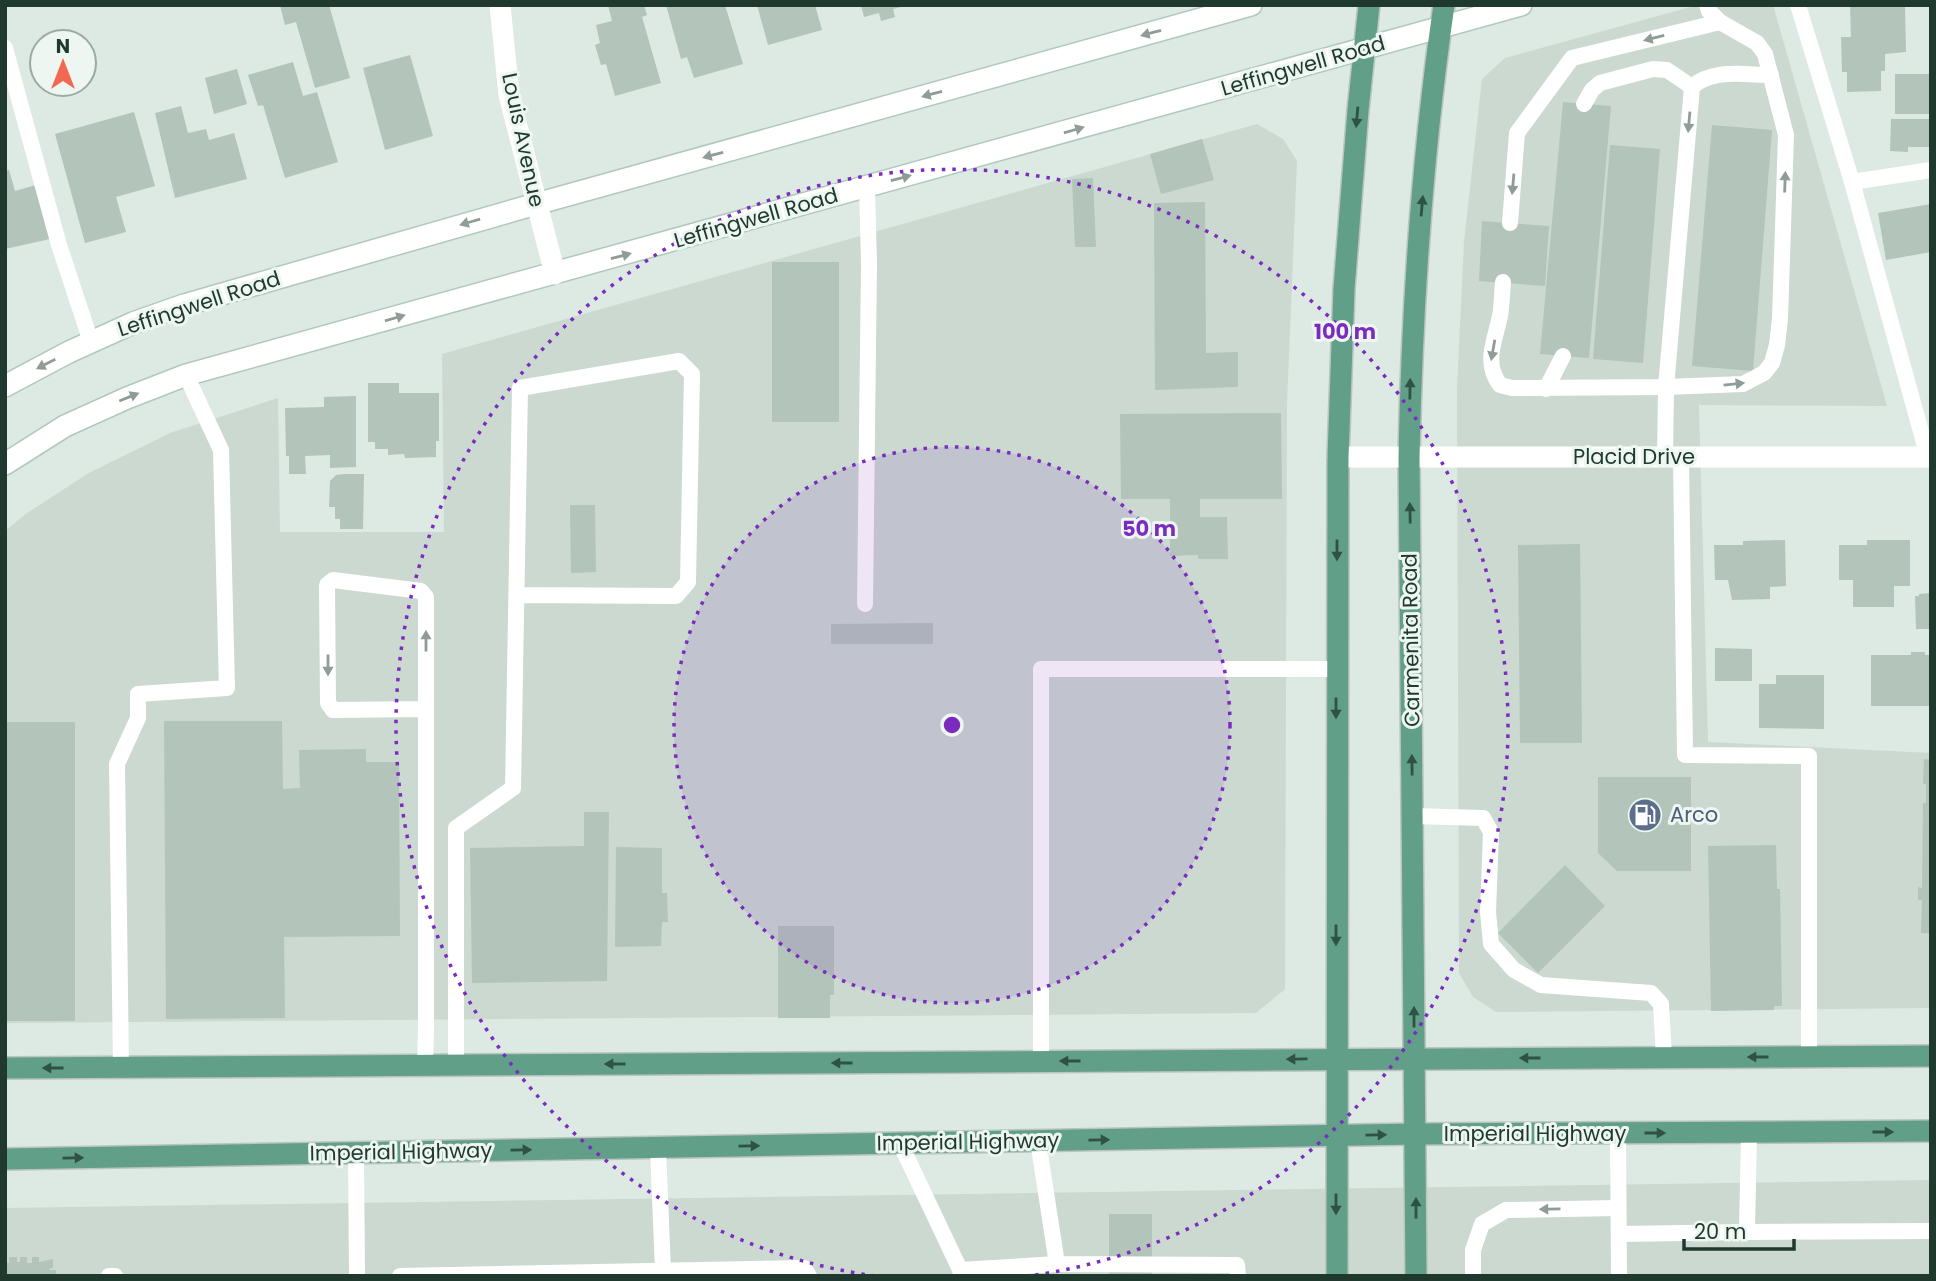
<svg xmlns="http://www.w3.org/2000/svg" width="1936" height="1281" font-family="Poppins,sans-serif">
	<rect width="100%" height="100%" fill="#dde9e3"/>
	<g fill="#cbd9d1">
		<path d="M 1698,5 L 1773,5 L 1887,406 L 1699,405 L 1708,742 L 1931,753 L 1931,1008 L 1496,1012 L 1473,997 L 1459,973 L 1457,388 L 1464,242 L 1482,79 L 1505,58 Z"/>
		<path d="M 1257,124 L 1283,139 L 1297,161 L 1287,403 L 1285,989 L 1256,1013 L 5,1023 L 5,531 L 27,513 L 89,473 L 170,433 L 278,398 L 280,532 L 444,532 L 442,354 Z"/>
		<path d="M 1931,1180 L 1931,1276 L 5,1276 L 5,1208 Z"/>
	</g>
	<g fill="#b3c4bb">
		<path d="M 280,5 L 329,5 L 350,78 L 315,88 L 296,22 L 285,25 Z"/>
		<path d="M 608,5 L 644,5 L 647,15 L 642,17 L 661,83 L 615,96 L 606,64 L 601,65 L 595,45 L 600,43 L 596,25 L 612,21 Z"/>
		<path d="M 666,5 L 725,5 L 743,64 L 694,78 L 687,57 L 681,59 Z"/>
		<path d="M 757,5 L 815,5 L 822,30 L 768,45 Z"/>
		<path d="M 861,5 L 905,5 L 905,6 L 893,9 L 895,17 L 881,21 L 879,13 L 864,17 Z"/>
		<path d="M 1850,5 L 1905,5 L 1906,52 L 1885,54 L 1885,71 L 1881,71 L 1881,91 L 1847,92 L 1847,72 L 1842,72 L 1841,37 L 1851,37 Z"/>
		<path d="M 410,55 L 433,136 L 385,150 L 363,68 Z"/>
		<path d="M 293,62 L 303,96 L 317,92 L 338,162 L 285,178 L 263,105 L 258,106 L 248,75 Z"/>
		<path d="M 237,69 L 247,104 L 214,114 L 205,78 Z"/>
		<rect x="1895" y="74" width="36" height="40"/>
		<path d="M 1563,102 L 1611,106 L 1589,358 L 1540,354 Z"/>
		<path d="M 181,106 L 188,133 L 206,129 L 209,140 L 234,133 L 247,179 L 175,198 L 155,113 Z"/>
		<path d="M 134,112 L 155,186 L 116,197 L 126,232 L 85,243 L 55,134 Z"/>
		<path d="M 1891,119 L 1929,119 L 1929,147 L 1908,147 L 1908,152 L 1890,151 Z"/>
		<path d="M 1712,125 L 1772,130 L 1753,371 L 1692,366 Z"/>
		<path d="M 1202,139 L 1214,180 L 1161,194 L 1150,154 Z"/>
		<path d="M 1610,145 L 1660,149 L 1643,363 L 1593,359 Z"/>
		<path d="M 9,170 L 15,191 L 36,185 L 50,239 L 5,249 L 5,171 Z"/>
		<path d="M 1093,178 L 1096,247 L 1075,247 L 1072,179 Z"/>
		<path d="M 1205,202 L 1206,353 L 1238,352 L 1238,387 L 1155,390 L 1154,203 Z"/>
		<path d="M 1931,204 L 1931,252 L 1886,260 L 1878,213 Z"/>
		<path d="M 1482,221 L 1549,226 L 1545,286 L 1479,281 Z"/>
		<rect x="772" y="262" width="67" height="160"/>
		<path d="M 368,383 L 399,383 L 399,393 L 439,393 L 439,441 L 436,441 L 436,457 L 405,458 L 404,454 L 388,455 L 388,449 L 375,449 L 375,442 L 368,442 Z"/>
		<path d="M 356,396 L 356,467 L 330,468 L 330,455 L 305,456 L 306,474 L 289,474 L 289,456 L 286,456 L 285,408 L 324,407 L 324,397 Z"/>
		<path d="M 1281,413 L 1282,499 L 1200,499 L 1200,517 L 1227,517 L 1228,559 L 1198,559 L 1198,555 L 1170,556 L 1170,499 L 1121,499 L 1120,414 Z"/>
		<path d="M 344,474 L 364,474 L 363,529 L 340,529 L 340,519 L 335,519 L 335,507 L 329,507 L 330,481 L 336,475 Z"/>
		<path d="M 570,505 L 595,505 L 596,572 L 571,573 Z"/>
		<path d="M 1785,540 L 1786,586 L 1770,587 L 1770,599 L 1732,600 L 1728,580 L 1715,580 L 1714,545 L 1743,545 L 1743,541 Z"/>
		<path d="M 1867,540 L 1910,540 L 1910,586 L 1894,586 L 1894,607 L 1853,607 L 1853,580 L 1839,580 L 1839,545 L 1867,545 Z"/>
		<path d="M 1580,544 L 1582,743 L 1520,743 L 1518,545 Z"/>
		<path d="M 1931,593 L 1931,629 L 1916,629 L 1915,596 L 1919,596 L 1919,594 Z"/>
		<path d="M 933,623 L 933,644 L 831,644 L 831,624 Z"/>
		<path d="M 1715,648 L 1752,649 L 1752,681 L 1715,681 Z"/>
		<path d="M 1911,652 L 1925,652 L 1925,655 L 1931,655 L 1931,706 L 1871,706 L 1871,655 L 1911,655 Z"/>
		<path d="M 1776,675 L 1824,675 L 1824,729 L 1759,728 L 1759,684 L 1776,684 Z"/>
		<path d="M 164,721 L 282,721 L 283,789 L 300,788 L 299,750 L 366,749 L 366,762 L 399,762 L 400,936 L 284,937 L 285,1018 L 166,1019 Z"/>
		<rect x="5" y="722" width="70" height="299"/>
		<path d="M 1924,759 L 1931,760 L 1931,933 L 1921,933 L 1922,900 L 1918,900 L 1918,887 L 1922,888 L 1923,803 L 1926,803 L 1926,784 L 1923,784 Z"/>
		<path d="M 1598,777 L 1691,777 L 1691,871 L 1617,871 L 1598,853 Z"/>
		<path d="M 584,812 L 609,812 L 607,981 L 472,983 L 470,848 L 584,846 Z"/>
		<path d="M 1776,845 L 1777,889 L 1780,889 L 1782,1006 L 1774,1006 L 1774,1010 L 1711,1011 L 1708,846 Z"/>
		<path d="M 616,847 L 662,848 L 662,893 L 667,893 L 668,922 L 662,922 L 661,946 L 615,947 Z"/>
		<path d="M 1565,865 L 1605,906 L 1538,973 L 1498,933 Z"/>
		<path d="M 778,926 L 834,926 L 834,995 L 830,995 L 830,1018 L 778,1018 Z"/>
		<rect x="1109" y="1214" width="43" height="62"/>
		<path d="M 9,1257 L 17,1257 L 17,1262 L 20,1262 L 20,1257 L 27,1257 L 27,1263 L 32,1263 L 32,1257 L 39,1257 L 39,1262 L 53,1259 L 53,1268 L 50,1268 L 50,1270 L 56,1270 L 56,1276 L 5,1276 L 5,1263 L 9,1263 Z"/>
	</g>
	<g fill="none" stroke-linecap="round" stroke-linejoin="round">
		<defs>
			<g id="secondary">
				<path d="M 5,386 L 69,352 L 133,323 L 184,305 L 536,204 L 1251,5"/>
				<path d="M 5,464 L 65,426 L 127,398 L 186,375 L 1521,5"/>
			</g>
			<g id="primary">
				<path d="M 5,1068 L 1931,1056"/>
				<path d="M 5,1159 L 1416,1134 L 1931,1131"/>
				<path d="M 1337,1276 L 1338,457 L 1344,289 L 1358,110 L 1369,5"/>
				<path d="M 1416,1276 L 1409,457 C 1412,306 1422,155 1444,5"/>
			</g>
		</defs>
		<use href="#secondary" stroke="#b0c9bd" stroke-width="24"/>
		<use href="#primary" stroke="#bcc4c1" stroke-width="24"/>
		<g stroke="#fff" stroke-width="16">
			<path d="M 1798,5 L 1852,182 L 1928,457"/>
			<path d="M 5,48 L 59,245 L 91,342"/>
			<path d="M 1584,104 L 1592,90 L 1600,83 L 1653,69 L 1667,70 L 1692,87"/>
			<path d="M 1852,182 L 1931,170"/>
			<path d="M 1510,223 L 1517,133 L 1572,58 L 1720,22"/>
			<path d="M 1503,282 C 1502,293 1502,305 1500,316 C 1495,341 1483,362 1500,385 L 1512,388 L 1666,387 L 1743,384 L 1764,373 L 1772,363 L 1777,345 L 1780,319 L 1786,135 L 1765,54 L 1757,43 L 1720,22 L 1709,11 L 1707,5"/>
			<path d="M 1546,389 L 1563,356"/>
			<path d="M 1665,457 L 1666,387 L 1692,87 C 1712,68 1746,75 1771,75"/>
			<path d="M 1681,457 L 1685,755 L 1809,756 L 1809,1057"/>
			<path d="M 865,604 L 869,263 L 867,187"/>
			<path d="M 1413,816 L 1483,818 L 1491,832 L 1488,912 L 1491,944 L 1514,970 L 1541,985 L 1651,993 L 1661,1004 L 1664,1057"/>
			<path d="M 1041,1061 L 1041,669 L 1336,669"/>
			<path d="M 425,1065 L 426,1028 L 426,597 L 421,591 L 333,580 L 327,585 L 328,703 L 333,710 L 426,709"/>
			<path d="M 456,1065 L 456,828 L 513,788 L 520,388 L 679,361 L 692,374 L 688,582 L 676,596 L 517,595"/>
			<path d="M 121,1068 L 117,764 L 138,718 L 138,694 L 227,688 L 221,450 L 186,375"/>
			<path d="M 1749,1132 L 1747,1232 L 1931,1231"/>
			<path d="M 1618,1133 L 1619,1276"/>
			<path d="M 1038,1141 L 1057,1264 L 1237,1265 L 1238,1276"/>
			<path d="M 900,1143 L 963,1276"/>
			<path d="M 658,1148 L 663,1271"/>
			<path d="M 356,1153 L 357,1276"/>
			<path d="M 1619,1234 L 1747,1232"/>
			<path d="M 960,1270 L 1057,1264"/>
			<path d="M 109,1276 L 115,1276"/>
			<path d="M 400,1276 L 804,1268 L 809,1276"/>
			<path d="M 1473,1276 L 1473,1250 L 1482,1224 L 1506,1210 L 1618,1208"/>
		</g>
		<g stroke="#fff" stroke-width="21">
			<path d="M 500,5 L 509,95 L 555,274"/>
			<path d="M 1338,457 L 1931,457"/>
		</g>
		<use href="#secondary" stroke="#fff" stroke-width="21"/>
		<use href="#primary" stroke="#619f89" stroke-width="21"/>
	</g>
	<defs><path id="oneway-solid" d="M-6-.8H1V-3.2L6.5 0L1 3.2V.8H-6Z" transform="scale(1.75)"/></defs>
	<g fill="#8f9c97">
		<use href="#oneway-solid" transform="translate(1151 33) rotate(165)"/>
		<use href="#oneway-solid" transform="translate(1654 38) rotate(166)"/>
		<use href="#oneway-solid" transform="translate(932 94) rotate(165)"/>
		<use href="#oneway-solid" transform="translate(1689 122) rotate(95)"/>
		<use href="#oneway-solid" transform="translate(1074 130) rotate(-16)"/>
		<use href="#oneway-solid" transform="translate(713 155) rotate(165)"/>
		<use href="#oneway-solid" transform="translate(901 178) rotate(-15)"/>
		<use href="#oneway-solid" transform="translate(1785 182) rotate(-88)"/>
		<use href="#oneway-solid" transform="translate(1513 184) rotate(95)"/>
		<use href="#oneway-solid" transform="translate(470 222) rotate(164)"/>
		<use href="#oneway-solid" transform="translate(621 256) rotate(-15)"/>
		<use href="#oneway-solid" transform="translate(395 318) rotate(-16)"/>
		<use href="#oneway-solid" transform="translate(1493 350) rotate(100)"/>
		<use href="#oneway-solid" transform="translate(46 364) rotate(153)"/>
		<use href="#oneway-solid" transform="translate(1734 384) rotate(-6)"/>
		<use href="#oneway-solid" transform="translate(129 397) rotate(-22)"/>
		<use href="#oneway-solid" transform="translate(426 641) rotate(-90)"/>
		<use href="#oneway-solid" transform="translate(328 665) rotate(90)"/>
		<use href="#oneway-solid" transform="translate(1550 1209) rotate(179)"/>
	</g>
	<g fill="#305246">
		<use href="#oneway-solid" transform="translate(1357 117) rotate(95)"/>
		<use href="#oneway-solid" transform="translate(1422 206) rotate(-85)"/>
		<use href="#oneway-solid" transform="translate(1410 389) rotate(-89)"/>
		<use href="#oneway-solid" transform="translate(1410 513) rotate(-91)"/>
		<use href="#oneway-solid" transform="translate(1337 550) rotate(90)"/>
		<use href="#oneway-solid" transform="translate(1336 708) rotate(90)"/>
		<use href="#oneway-solid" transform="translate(1412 765) rotate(-91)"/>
		<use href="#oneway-solid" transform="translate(1336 935) rotate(90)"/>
		<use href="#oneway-solid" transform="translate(1414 1017) rotate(-90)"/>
		<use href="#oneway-solid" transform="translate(1758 1057) rotate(180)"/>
		<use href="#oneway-solid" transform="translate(1530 1058) rotate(180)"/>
		<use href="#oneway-solid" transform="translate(1297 1059) rotate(179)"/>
		<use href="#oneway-solid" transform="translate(1070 1061) rotate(180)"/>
		<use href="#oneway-solid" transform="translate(842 1063) rotate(180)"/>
		<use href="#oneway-solid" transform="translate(615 1064) rotate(180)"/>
		<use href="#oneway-solid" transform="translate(53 1068) rotate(180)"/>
		<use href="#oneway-solid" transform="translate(1883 1132)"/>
		<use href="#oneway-solid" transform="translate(1655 1133)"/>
		<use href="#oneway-solid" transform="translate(1376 1135) rotate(-1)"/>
		<use href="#oneway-solid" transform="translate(1099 1140) rotate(-1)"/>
		<use href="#oneway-solid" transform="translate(749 1146) rotate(-1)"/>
		<use href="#oneway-solid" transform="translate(521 1150) rotate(-1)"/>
		<use href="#oneway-solid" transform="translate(73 1158) rotate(-1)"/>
		<use href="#oneway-solid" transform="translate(1336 1204) rotate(90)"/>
		<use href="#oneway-solid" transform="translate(1416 1208) rotate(-90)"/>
	</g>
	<circle cx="952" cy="725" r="278" fill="#7b2cbf" fill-opacity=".12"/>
	<g fill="none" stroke="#7b2cbf" stroke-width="3.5" stroke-dasharray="3.5 7">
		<circle cx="952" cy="725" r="278"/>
		<path d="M875 1276A556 556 0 1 1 1029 1276"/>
	</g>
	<defs>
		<symbol id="fuel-disc" viewBox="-11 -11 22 22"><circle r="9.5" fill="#5c6f8a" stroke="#edf6f1"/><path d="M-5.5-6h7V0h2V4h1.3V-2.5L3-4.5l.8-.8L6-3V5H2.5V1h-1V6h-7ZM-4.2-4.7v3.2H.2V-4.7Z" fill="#fff"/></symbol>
	</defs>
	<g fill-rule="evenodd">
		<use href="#fuel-disc" x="1626" y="796" width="38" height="38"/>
	</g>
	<g text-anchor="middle" stroke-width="6" stroke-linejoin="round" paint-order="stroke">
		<g font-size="21" fill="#1f392f" stroke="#edf6f1">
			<text transform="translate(1303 66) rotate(-16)" y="7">Leffingwell Road</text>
			<text transform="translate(523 140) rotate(78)" y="7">Louis Avenue</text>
			<text transform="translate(756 218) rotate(-16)" y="7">Leffingwell Road</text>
			<text transform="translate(199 304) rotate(-18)" y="7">Leffingwell Road</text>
			<text x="1634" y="464">Placid Drive</text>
			<text transform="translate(1411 640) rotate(-91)" y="7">Carmenita Road</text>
			<text x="1535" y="1141">Imperial Highway</text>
			<text transform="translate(968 1142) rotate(-1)" y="7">Imperial Highway</text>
			<text transform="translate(401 1152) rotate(-1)" y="7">Imperial Highway</text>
		</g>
		<g font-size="21" fill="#4e5e75" stroke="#edf6f1" text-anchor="start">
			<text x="1670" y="822">Arco</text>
		</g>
	</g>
	<circle cx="952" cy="725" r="10" fill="#7b2cbf" stroke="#edf6f1" stroke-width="3.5"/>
	<g font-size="21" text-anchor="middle" font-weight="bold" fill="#7b2cbf" stroke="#edf6f1" stroke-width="6" stroke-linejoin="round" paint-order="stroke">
		<text x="1345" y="339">100 m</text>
		<text x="1149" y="536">50 m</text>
	</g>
	<rect width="1936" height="1281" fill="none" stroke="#1f392f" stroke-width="14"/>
	<g transform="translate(63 63)"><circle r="33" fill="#edf6f1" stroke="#9baaa3" stroke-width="2"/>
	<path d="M0-5L12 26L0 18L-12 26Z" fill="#f36852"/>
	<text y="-10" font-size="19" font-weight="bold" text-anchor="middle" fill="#1f392f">N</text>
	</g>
	<path d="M1684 1239v10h110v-10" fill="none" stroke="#1f392f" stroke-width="3.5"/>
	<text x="1694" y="1239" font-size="21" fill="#1f392f" stroke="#edf6f1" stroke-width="5" paint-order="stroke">20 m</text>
</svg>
